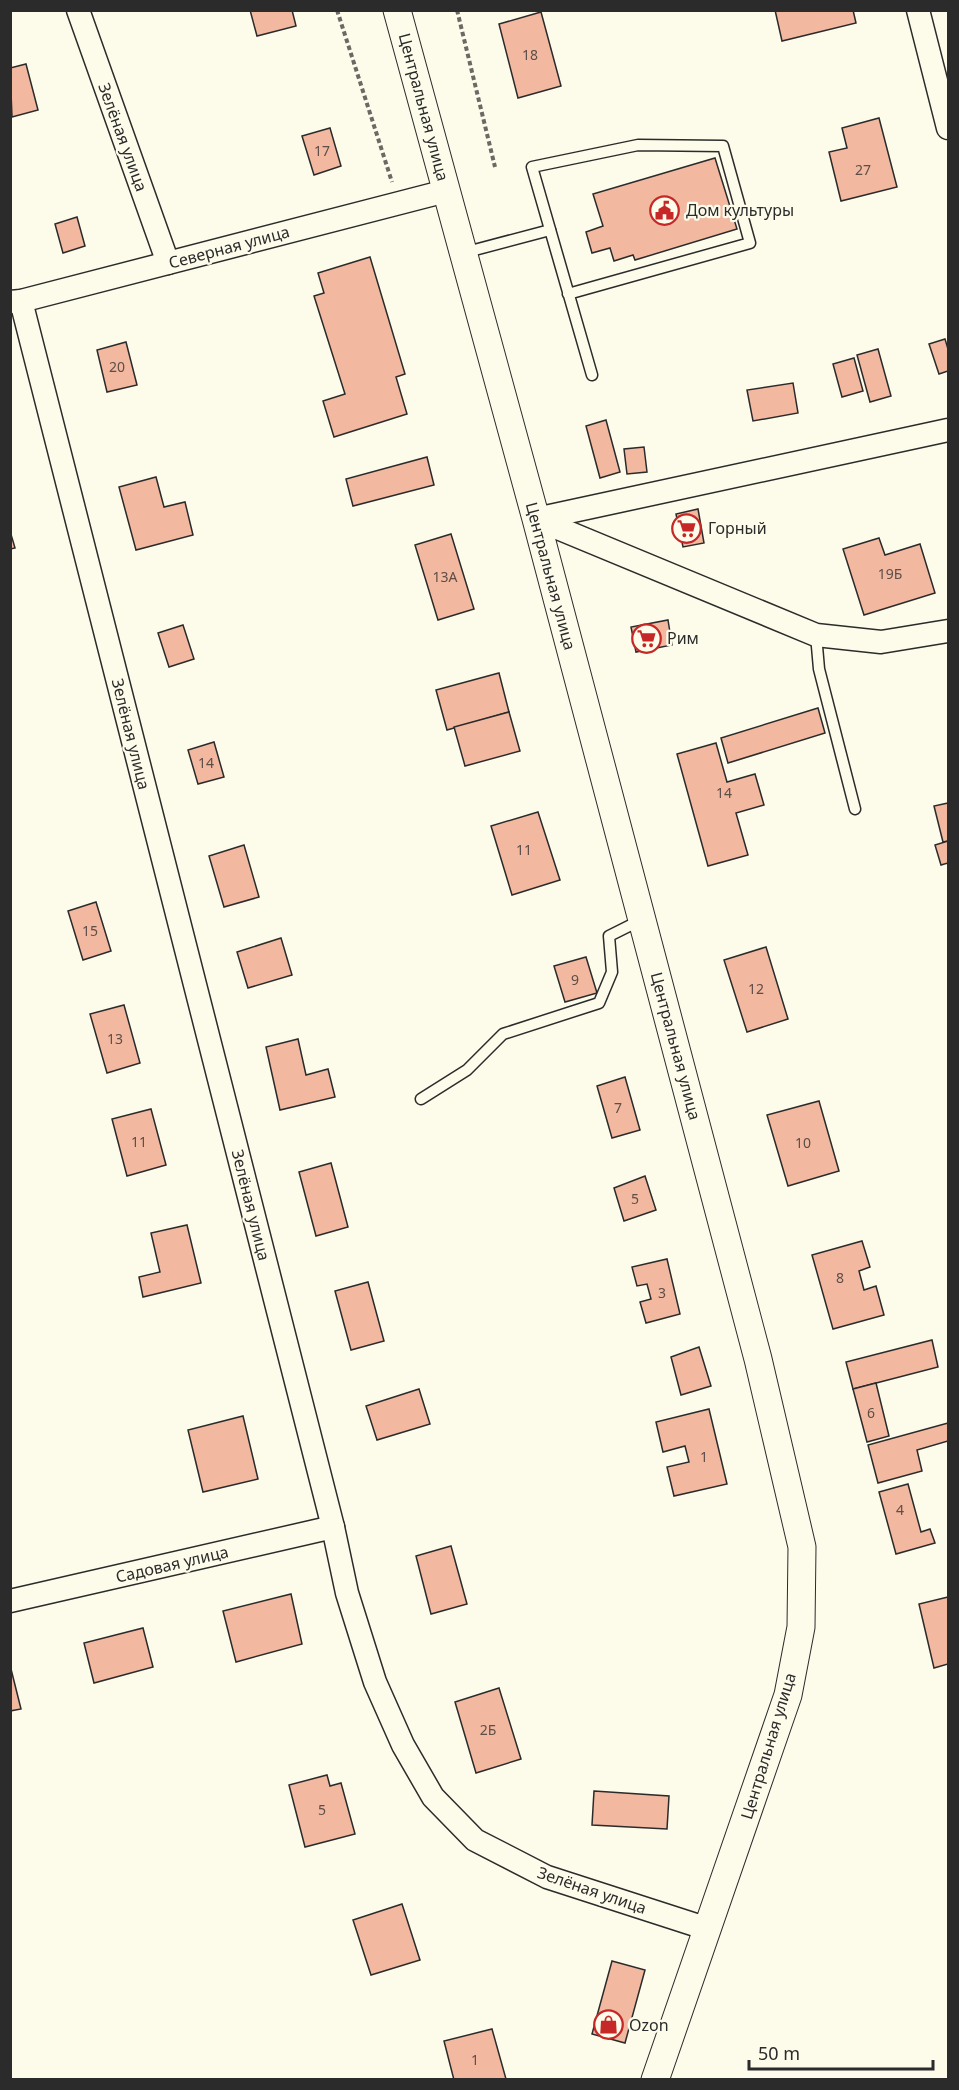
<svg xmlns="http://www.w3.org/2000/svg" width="959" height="2090" font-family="'Noto Sans',sans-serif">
	<rect width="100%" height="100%" fill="#fdfbea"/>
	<g fill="#f2b8a0" stroke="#2b2b2b" stroke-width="1.5">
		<path d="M 250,10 L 292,10 L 296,26 L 257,36 Z"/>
		<path d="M 775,10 L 853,10 L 856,23 L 782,41 Z"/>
		<path d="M 541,12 L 561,86 L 518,98 L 499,24 Z"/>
		<path d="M 26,64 L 38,110 L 12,117 L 10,68 Z"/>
		<path d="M 879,118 L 897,187 L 841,201 L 829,152 L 847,148 L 842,128 Z"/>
		<path d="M 330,128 L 341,166 L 314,175 L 302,136 Z"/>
		<path d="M 715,158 L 737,229 L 635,260 L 633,255 L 614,261 L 610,248 L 592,253 L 586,232 L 603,226 L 593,194 Z"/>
		<path d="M 77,217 L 85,246 L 63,253 L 55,224 Z"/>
		<path d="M 370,257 L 405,374 L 396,377 L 407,414 L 334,437 L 323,401 L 345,394 L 314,296 L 324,293 L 318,273 Z"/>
		<path d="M 945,339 L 948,349 L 948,371 L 939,374 L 929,344 Z"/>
		<path d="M 126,342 L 137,385 L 107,392 L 97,350 Z"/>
		<path d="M 878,349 L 891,396 L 870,402 L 857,355 Z"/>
		<path d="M 854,358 L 863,391 L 842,397 L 833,364 Z"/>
		<path d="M 793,383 L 798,413 L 753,421 L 747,390 Z"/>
		<path d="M 606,420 L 620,472 L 600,478 L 586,426 Z"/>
		<path d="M 644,447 L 647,472 L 627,474 L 624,449 Z"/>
		<path d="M 427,457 L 434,485 L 353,506 L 346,479 Z"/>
		<path d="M 156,477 L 164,507 L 185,502 L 193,535 L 136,550 L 119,487 Z"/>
		<path d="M 698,509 L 704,543 L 683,547 L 676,514 Z"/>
		<path d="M 10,531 L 15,548 L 10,549 Z"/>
		<path d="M 451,534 L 474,609 L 438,620 L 415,545 Z"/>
		<path d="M 879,538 L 885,555 L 920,544 L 935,593 L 864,615 L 843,549 Z"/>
		<path d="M 668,620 L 672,645 L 636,652 L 631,627 Z"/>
		<path d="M 183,625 L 194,659 L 169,667 L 158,633 Z"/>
		<path d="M 499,673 L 509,712 L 447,730 L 436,690 Z"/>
		<path d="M 818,708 L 825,733 L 728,763 L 721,738 Z"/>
		<path d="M 509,712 L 520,751 L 465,766 L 454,727 Z"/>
		<path d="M 214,742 L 224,777 L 198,784 L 188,750 Z"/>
		<path d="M 716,743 L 727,782 L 755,774 L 764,805 L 736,813 L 748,855 L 708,866 L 677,754 Z"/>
		<path d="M 948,803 L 948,841 L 943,842 L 934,806 Z"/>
		<path d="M 538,812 L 560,880 L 512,895 L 491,826 Z"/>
		<path d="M 948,841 L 948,863 L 941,865 L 935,845 Z"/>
		<path d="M 244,845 L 259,897 L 224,907 L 209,856 Z"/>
		<path d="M 96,902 L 111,951 L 83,960 L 68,911 Z"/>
		<path d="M 281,938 L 292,975 L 248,988 L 237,952 Z"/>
		<path d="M 766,947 L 788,1019 L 747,1032 L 724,960 Z"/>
		<path d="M 586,957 L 597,993 L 565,1002 L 554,966 Z"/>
		<path d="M 124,1005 L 140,1063 L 107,1073 L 90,1014 Z"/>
		<path d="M 298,1039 L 306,1075 L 328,1069 L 335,1097 L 280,1110 L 266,1047 Z"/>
		<path d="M 625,1077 L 640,1130 L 612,1138 L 597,1086 Z"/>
		<path d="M 819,1101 L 839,1171 L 788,1186 L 767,1115 Z"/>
		<path d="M 151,1109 L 166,1165 L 127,1176 L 112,1119 Z"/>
		<path d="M 331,1163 L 348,1227 L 316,1236 L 299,1172 Z"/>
		<path d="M 645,1176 L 656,1210 L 624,1221 L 614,1188 Z"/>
		<path d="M 187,1225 L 201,1283 L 143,1297 L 139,1277 L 160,1272 L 151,1233 Z"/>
		<path d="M 862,1241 L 870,1267 L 859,1271 L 864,1290 L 876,1286 L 884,1315 L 833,1329 L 812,1255 Z"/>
		<path d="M 667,1259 L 680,1314 L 646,1323 L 640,1302 L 651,1299 L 647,1284 L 637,1286 L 632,1267 Z"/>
		<path d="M 368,1282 L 384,1341 L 351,1350 L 335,1291 Z"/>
		<path d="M 932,1340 L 938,1367 L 853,1389 L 846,1362 Z"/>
		<path d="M 699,1347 L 711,1386 L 681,1395 L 671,1357 Z"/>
		<path d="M 876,1383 L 889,1436 L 867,1442 L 853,1389 Z"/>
		<path d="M 419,1389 L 430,1424 L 377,1440 L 366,1406 Z"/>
		<path d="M 709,1409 L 727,1484 L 674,1496 L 667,1467 L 689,1462 L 685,1446 L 663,1452 L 656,1422 Z"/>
		<path d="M 243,1416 L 258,1479 L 203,1492 L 188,1430 Z"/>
		<path d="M 948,1423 L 948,1441 L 917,1450 L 922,1471 L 878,1483 L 868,1445 Z"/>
		<path d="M 908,1484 L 921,1532 L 930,1529 L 935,1543 L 896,1554 L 879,1492 Z"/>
		<path d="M 451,1546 L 467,1604 L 431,1614 L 416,1556 Z"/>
		<path d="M 291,1594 L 302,1644 L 236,1662 L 223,1611 Z"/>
		<path d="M 948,1597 L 948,1664 L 934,1668 L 919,1604 Z"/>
		<path d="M 143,1628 L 153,1667 L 94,1683 L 84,1643 Z"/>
		<path d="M 10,1665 L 21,1709 L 10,1711 Z"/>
		<path d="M 499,1688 L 521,1759 L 476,1773 L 455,1702 Z"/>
		<path d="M 327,1775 L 330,1786 L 341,1783 L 355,1834 L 305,1847 L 289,1785 Z"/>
		<path d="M 594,1791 L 669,1796 L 667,1829 L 592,1825 Z"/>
		<path d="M 402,1904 L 420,1960 L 371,1975 L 353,1920 Z"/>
		<path d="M 612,1961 L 645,1970 L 625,2043 L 592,2034 Z"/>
		<path d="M 492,2029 L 506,2079 L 454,2080 L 444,2041 Z"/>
	</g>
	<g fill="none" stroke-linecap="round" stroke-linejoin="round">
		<defs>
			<g id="service">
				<path d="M 463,253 L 550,230"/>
				<path d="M 568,294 L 750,243 L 723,146 L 638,145 L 532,167 L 592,375"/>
				<path d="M 816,635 L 819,669 L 855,809"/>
				<path d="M 421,1099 L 467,1070 L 503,1034 L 599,1003 L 612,972 L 609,936 L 635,923"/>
			</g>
			<g id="minor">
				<path d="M 78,10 L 168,263"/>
				<path d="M 918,10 L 948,128"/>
				<path d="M 21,301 L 333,1527 L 347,1593 L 375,1682 L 403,1745 L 433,1797 L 475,1840 L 547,1877 L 708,1929"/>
				<path d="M 10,302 L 21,301 L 446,191"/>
				<path d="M 536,519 L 816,635 L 881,642 L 948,631"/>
				<path d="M 536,519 L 948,430"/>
				<path d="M 10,1601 L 333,1527"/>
			</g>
			<path id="tertiary" d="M 397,10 L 536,519 L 758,1359 L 802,1547 L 801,1627 L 788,1695 L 655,2080"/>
		</defs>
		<use href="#service" stroke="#2b2b2b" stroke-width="13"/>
		<use href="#minor" stroke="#2b2b2b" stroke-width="25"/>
		<use href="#tertiary" stroke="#2b2b2b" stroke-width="29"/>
		<g stroke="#6a6964" stroke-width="4" stroke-dasharray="4.5 3" stroke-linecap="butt">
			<path d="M 337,10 L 392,182"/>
			<path d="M 457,10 L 495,167"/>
		</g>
		<use href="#service" stroke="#fdfbea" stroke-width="10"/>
		<use href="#minor" stroke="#fdfbea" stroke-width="22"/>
		<use href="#tertiary" stroke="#fdfbea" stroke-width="27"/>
	</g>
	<defs>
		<symbol id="civic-ring" viewBox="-11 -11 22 22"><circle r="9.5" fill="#fdfbea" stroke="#c62828" stroke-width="1.5"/><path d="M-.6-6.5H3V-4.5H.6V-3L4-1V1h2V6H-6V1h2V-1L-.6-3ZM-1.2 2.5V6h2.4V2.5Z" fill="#c62828"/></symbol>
		<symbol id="supermarket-ring" viewBox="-11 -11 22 22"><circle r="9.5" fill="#fdfbea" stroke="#c62828" stroke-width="1.5"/><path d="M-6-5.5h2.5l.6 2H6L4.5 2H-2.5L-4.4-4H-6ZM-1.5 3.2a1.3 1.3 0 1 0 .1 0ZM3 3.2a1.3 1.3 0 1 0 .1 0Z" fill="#c62828"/></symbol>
		<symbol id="shop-ring" viewBox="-11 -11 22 22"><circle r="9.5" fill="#fdfbea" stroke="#c62828" stroke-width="1.5"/><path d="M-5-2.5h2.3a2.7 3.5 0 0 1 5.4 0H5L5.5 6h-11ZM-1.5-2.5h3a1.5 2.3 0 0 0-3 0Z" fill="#c62828"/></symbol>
	</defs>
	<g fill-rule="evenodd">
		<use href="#civic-ring" x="648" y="194" width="33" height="33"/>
		<use href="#supermarket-ring" x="670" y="512" width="33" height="33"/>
		<use href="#supermarket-ring" x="630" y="622" width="33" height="33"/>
		<use href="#shop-ring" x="592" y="2008" width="33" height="33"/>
	</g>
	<g text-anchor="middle" stroke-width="4.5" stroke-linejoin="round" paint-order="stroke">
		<g font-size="14" fill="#5d4e48">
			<text x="530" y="60">18</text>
			<text x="322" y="156">17</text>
			<text x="863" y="175">27</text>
			<text x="117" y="372">20</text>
			<text x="890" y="579">19Б</text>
			<text x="445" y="582">13А</text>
			<text x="206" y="768">14</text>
			<text x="724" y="798">14</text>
			<text x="524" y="855">11</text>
			<text x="90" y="936">15</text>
			<text x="575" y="985">9</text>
			<text x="756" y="994">12</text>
			<text x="115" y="1044">13</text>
			<text x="618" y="1113">7</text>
			<text x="139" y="1147">11</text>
			<text x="803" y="1148">10</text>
			<text x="635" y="1204">5</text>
			<text x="840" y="1283">8</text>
			<text x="662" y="1298">3</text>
			<text x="871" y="1418">6</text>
			<text x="704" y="1462">1</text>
			<text x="900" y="1515">4</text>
			<text x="488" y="1735">2Б</text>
			<text x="322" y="1815">5</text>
			<text x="475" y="2065">1</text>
		</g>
		<g font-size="16" fill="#2b2b2b" stroke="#fdfbea">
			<text transform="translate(424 107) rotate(75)" y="6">Центральная улица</text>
			<text transform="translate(123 137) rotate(70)" y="6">Зелёная улица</text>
			<text transform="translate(229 247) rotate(-15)" y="6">Северная улица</text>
			<text transform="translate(551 576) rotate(75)" y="6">Центральная улица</text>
			<text transform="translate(131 734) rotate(76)" y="6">Зелёная улица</text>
			<text transform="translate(676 1046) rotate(75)" y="6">Центральная улица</text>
			<text transform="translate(251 1205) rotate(76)" y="6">Зелёная улица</text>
			<text transform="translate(172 1564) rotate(-13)" y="6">Садовая улица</text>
			<text transform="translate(768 1746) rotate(-73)" y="6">Центральная улица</text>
			<text transform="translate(592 1890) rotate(19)" y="6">Зелёная улица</text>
		</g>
		<g font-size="16" fill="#2b2b2b" stroke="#fdfbea" text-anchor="start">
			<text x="686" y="216">Дом культуры</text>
			<text x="708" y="534">Горный</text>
			<text x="667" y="644">Рим</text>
			<text x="629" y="2031">Ozon</text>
		</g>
	</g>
	<rect width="959" height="2090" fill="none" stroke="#2b2b2b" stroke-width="24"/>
	<path d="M749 2060v9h184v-9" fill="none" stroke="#2b2b2b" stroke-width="3"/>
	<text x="758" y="2060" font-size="18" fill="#2b2b2b" stroke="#fdfbea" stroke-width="4.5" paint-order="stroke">50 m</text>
</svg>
